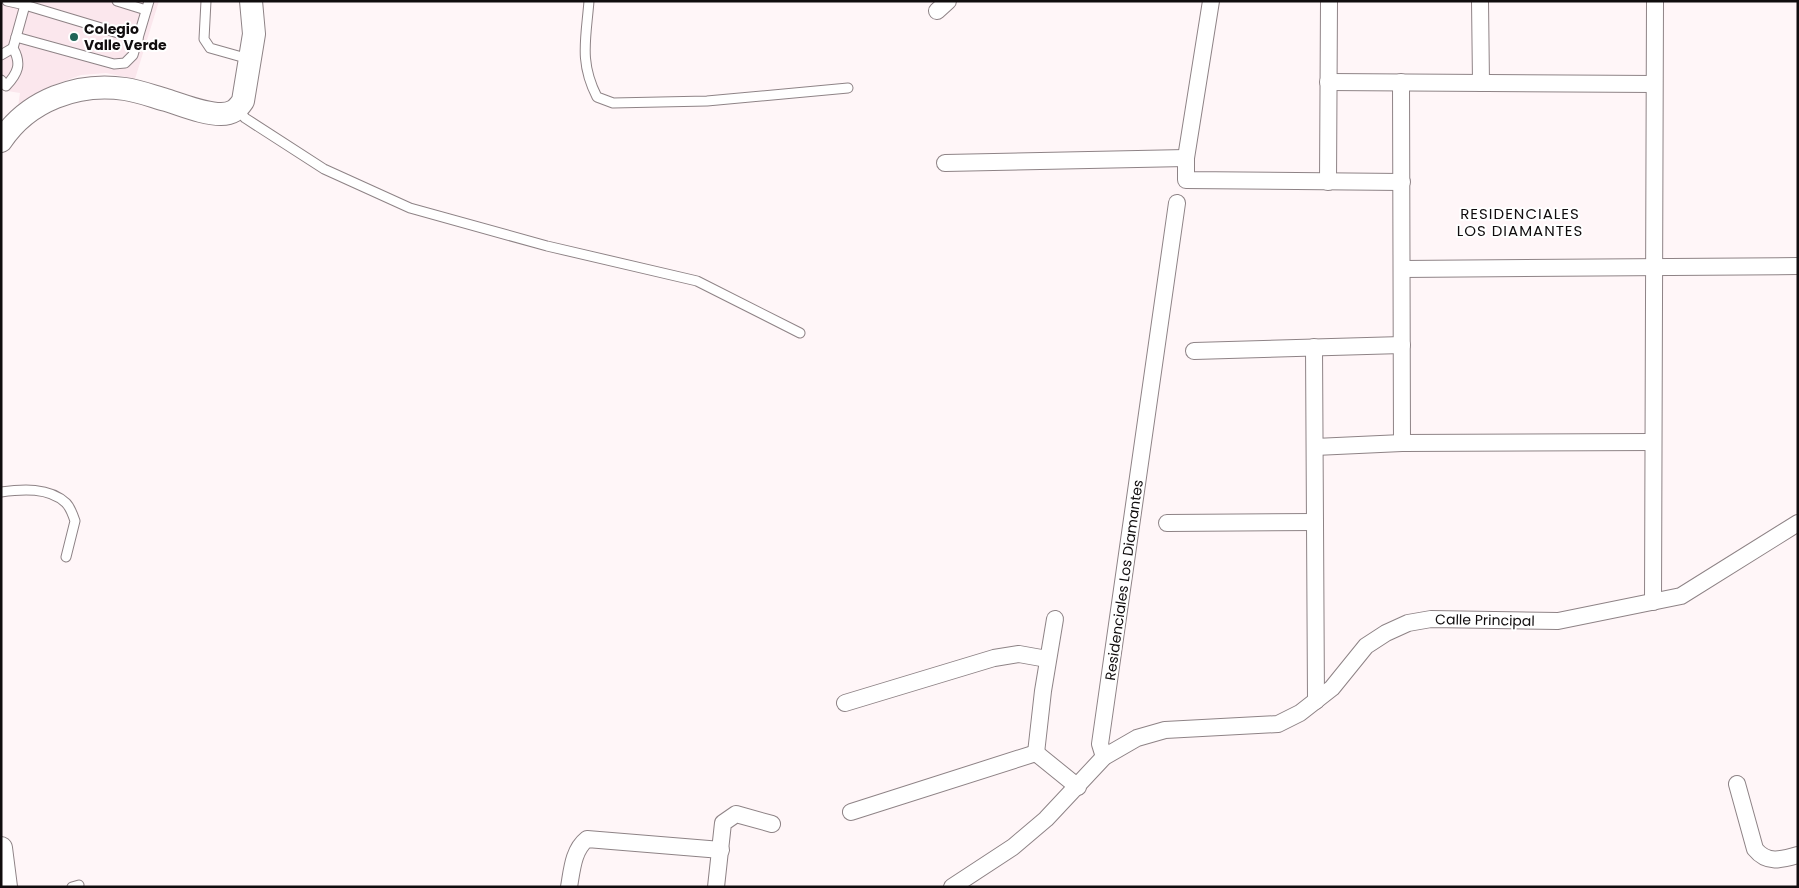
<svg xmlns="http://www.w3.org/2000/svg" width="1799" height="888" font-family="Poppins,sans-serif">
	<rect width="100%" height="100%" fill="#fff6f8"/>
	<path fill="#fbe7ed" d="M 1,1 L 159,1 L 135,79 L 106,73 L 81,75 L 51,86 L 18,107 L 20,93 L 1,90 Z"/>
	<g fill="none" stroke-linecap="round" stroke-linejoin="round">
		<defs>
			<g id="lane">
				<path d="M 117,1 L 146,10"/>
				<path d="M 206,1 L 204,39 L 210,48 L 249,59"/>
				<path d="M 589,1 C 586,39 579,62 597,97 L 613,103 L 707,101 L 848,88"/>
				<path d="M 25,5 L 138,39"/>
				<path d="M 16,37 L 114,64 L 125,63 L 133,55 L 149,1"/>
				<path d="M 1,55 L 13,48"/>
				<path d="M 1,80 L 6,86 C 18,73 22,64 13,48 L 25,5 L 7,1"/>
				<path d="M 238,109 L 245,118 L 324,169 L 410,208 L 547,246 L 697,281 L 800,333"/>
				<path d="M 1,492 C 22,489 49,487 66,503 C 70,507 73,515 75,521 L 66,557"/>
				<path d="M 72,887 L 79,885"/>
			</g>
			<g id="street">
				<path d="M 1211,1 L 1186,158 L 1186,180 L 1402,182"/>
				<path d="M 1480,1 L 1481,83"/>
				<path d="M 937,11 L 948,1"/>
				<path d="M 1328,82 L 1654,84"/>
				<path d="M 1401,82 L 1402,443"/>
				<path d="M 945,163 L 1186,158"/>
				<path d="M 1328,182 L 1329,1"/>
				<path d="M 1402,269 L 1798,266"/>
				<path d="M 1314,347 L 1316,701"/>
				<path d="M 1194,351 L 1402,345"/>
				<path d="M 1315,447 L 1402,443 L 1653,442"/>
				<path d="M 1167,523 L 1315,522"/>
				<path d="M 1653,602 L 1655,1"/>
				<path d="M 845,703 L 994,658 L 1019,654 L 1047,659"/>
				<path d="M 1036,753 L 1043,691 L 1055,619"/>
				<path d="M 1104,757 L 1100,744 L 1177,203"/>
				<path d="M 1737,784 L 1755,849 C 1767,864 1781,860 1798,855"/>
				<path d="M 851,812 L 1036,753 L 1078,787"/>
				<path d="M 569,887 C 572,870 573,850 587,839 L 721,850"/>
				<path d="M 716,887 L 723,823 L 736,814 L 772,824"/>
				<path d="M 952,887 L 1013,847 L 1046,819 L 1104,757 L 1137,738 L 1165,730 L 1278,724 L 1300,713 L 1332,688 L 1366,646 L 1386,633 L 1408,623 L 1431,619 L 1558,621 L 1681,596 L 1798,523"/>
			</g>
			<g id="secondary">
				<path d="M 1,141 C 28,100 78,82 125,89 C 139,91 152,96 166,100 C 183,105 203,114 221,114 C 232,114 237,110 243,101 L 254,34 L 251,1"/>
				<path d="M 1,848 L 6,887"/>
			</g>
		</defs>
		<use href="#lane" stroke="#8e8386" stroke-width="11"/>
		<use href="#street" stroke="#8e8386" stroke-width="18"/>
		<use href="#secondary" stroke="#8e8386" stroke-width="24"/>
		<use href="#lane" stroke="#fff" stroke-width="9"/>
		<use href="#street" stroke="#fff" stroke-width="16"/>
		<use href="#secondary" stroke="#fff" stroke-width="22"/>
	</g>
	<circle fill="#206558" stroke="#fff" stroke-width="2" cx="74" cy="37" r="5"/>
	<g text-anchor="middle" stroke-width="4" stroke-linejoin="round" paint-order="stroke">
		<g font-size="14" font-weight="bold" fill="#100d0e" stroke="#fff" text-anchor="start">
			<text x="84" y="34">Colegio<tspan x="84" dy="16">Valle Verde</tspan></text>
		</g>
		<g font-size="14" fill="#100d0e" stroke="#fff">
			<text transform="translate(1124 580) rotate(-82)" y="5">Residenciales Los Diamantes</text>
			<text transform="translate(1485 620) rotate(1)" y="5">Calle Principal</text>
		</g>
		<g font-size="15" letter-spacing="1" fill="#100d0e" stroke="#fff">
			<text x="1520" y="219">RESIDENCIALES<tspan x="1520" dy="17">LOS DIAMANTES</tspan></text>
		</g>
	</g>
	<rect width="1799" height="888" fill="none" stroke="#100d0e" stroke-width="5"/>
</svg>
